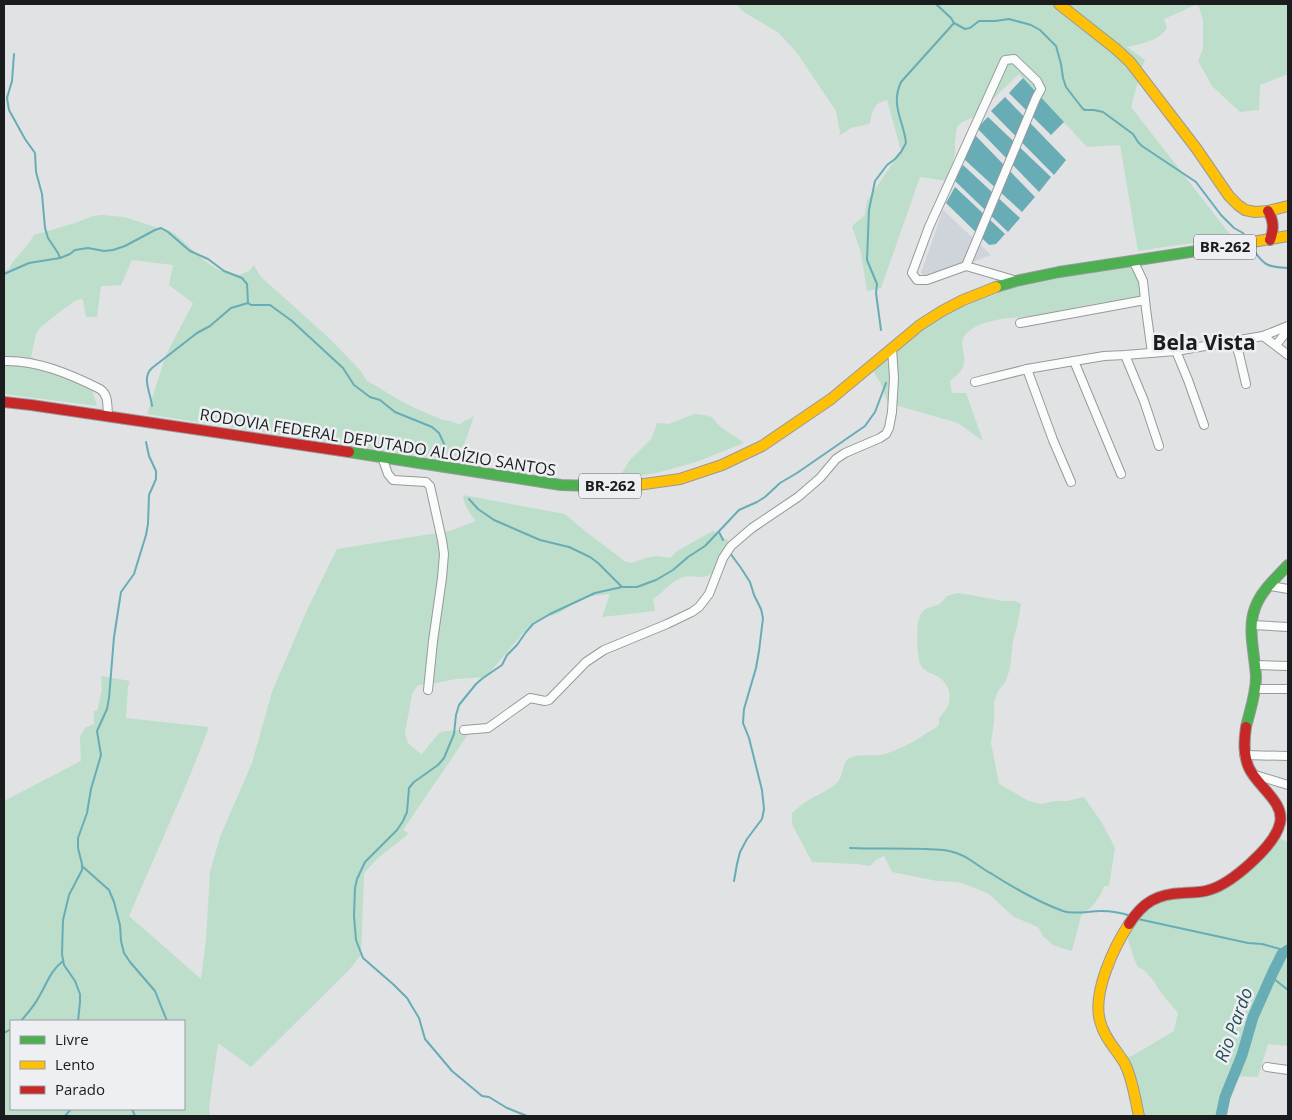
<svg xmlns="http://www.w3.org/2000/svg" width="1292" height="1120" font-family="'Open Sans',sans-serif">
	<rect width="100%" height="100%" fill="#e0e2e4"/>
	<path fill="#cfd3da" d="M 943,210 L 991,255 L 928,279 L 921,273 Z"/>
	<g fill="#bcdecb" fill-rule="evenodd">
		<path d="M 736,4 L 1288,4 L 1288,74 L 1260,85 L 1259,110 L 1240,112 L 1212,86 L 1198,61 L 1203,49 L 1203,21 L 1199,7 L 1195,5 L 1164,19 L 1167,28 C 1159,41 1140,44 1127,47 L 1145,60 L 1142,67 L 1131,107 L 1232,237 L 1138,251 L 1120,145 L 1087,147 L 1019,74 L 974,117 L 962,122 L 957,127 L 955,141 L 955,153 L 948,181 L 920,177 L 881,288 L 867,291 L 861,253 L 852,226 L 865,215 L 867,201 L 901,151 L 887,100 C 873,104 873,109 870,123 C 864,126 860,126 854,127 C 848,129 844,133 839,136 L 840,132 L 836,111 L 797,53 L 779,33 L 744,12 Z"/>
		<path d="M 102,215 L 124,217 L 158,228 L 166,229 L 175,234 L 204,260 L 215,268 L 227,273 L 240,275 L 249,271 L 254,265 L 261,277 L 329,338 L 360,370 L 366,380 L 401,401 L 417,409 L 443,420 L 451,421 L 458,424 L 461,424 C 465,419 470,420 474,416 L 465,442 L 461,462 L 376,450 L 147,414 L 166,355 L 193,303 L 169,285 L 173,265 L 132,260 L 121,285 L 101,286 L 97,317 L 86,317 L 83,300 L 81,299 L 75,301 L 58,313 L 40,328 L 36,334 L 31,357 L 89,382 L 97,406 L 4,394 L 4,271 L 9,269 L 12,263 L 29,243 L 34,235 L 78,222 L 93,216 Z"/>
		<path d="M 1130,265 L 1139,278 L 1142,296 C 1120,300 1099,303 1077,307 C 1070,309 1063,312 1055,313 C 1031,318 989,315 969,331 C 955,343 968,353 963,367 C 961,372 954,377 950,381 L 952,393 L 966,393 L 983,441 L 958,423 L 888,403 L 880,382 L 869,364 L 927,320 L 1035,279 Z"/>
		<path d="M 694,414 L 704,415 L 712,417 C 719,429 733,434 744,443 L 696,462 L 656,473 L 618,479 L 630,460 L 652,438 L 657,423 L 669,424 Z"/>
		<path d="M 463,495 L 565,514 L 586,532 L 626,562 L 632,563 L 645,558 L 656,556 L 670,558 L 677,551 L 713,531 L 729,541 C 724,556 720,577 700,577 C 693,577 688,575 681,578 C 670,582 663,593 653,599 L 655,611 L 602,617 L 610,594 L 592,596 L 573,603 L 561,612 L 542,619 L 528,627 L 486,677 L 456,679 L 436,683 L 418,685 L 412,694 L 405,733 L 408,743 L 417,751 L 422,754 L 439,733 L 446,731 L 471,730 L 403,830 L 408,833 L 406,836 L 379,857 L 364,873 L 361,955 L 349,970 L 251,1067 L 218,1043 L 209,1107 L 210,1116 L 4,1116 L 4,801 L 81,761 L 80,736 L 85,728 L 94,724 L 94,711 L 97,711 L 102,690 L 101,676 L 130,681 L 128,687 L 126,718 L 209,727 L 189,778 L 129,916 L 201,979 L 206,940 L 210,872 L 220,837 L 252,763 L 272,692 L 307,610 L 337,549 L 450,531 L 476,521 C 470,514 464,506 463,495 ZM 11,1021 L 184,1021 L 184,1109 L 11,1109 Z"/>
		<path d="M 958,593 C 973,595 987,598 1002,601 C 1009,602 1014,599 1021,604 L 1018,622 L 1013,641 L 1010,668 L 1006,681 L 998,691 L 994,702 L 994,722 L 991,743 L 999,784 L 1029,801 L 1041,804 L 1056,801 L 1068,801 L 1079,798 L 1084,797 L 1102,823 L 1115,848 L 1109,886 L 1104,886 L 1101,894 L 1094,904 L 1081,916 L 1072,951 L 1053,945 L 1043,936 L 1038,927 L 1014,917 L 989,894 L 975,888 L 958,882 L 937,881 L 892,872 L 884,856 L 877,859 L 870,866 L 857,864 L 812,862 L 792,824 L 792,813 C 797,809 802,804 807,801 C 817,795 828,791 837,783 C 844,775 842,764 848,759 C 856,753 875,757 885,754 C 905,748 923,736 939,725 L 939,718 C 942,714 946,710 948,706 C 952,697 949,684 940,678 C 934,674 925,672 921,666 C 917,658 916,628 919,619 C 923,604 935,609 942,602 C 944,600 945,598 947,596 Z"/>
		<path d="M 1279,838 L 1288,842 L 1288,1046 L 1268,1044 L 1258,1077 L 1232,1076 L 1223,1116 L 1139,1116 L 1124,1058 L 1132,1056 L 1174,1031 L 1178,1013 L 1162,994 L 1153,980 L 1144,970 L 1138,967 L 1135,961 L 1128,940 L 1135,914 L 1159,901 L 1216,892 L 1240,877 Z"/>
	</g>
	<g fill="#68acb6">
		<path d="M 1023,78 L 1064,122 L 1051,135 L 1009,93 Z"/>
		<path d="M 1005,97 L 1066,160 L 1054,175 L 991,111 Z"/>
		<path d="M 988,117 L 1051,177 L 1039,192 L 977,128 Z"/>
		<path d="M 973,133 L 1035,197 L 1022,212 L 965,160 L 967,140 Z"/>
		<path d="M 963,165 L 1020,218 L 1008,232 L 954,180 Z"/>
		<path d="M 955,187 L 1005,234 L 996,244 L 989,245 L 946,203 Z"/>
	</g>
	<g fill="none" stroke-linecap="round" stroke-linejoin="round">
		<g stroke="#68acb6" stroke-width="2">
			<path d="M 936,4 L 951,18 L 954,23 L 965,29 L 970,28 L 979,21 L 995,21 L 1009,19 L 1031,25 L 1040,30 L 1056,46 L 1061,64 L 1063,78 L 1066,87 L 1083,109 L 1085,110 L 1094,110 L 1103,112 L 1133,134 L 1138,142 L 1142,146 L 1196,182 L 1221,215 L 1234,228 L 1243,233 L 1246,238"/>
			<path d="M 14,54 L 12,81 L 7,98 L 9,110 L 25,139 L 35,153 L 36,172 L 42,194 L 45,228 L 48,238 L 58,253 L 60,258"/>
			<path d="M 1253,249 C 1264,266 1268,267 1288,268"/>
			<path d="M 4,274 L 29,263 L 60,258 L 70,254 L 75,250 L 88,248 L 104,251 L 113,250 L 125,246 L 155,230 L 161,228 L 168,232 L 190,251 L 208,259 L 224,271 L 242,278 L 247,284 L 248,303"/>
			<path d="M 881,330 L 876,293 L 877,284 L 867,260 L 869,210 L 875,181 L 887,165 L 895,159 L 901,152 L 906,143 C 904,121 890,106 901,82 L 954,23"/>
			<path d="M 152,406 C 151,393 141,378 152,368 L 197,333 L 210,326 L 231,308 L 248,303 L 251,305 L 270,305 L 292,321 L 343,368 L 354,385 L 370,397 L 380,400 L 395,412 L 432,427 L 439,433 L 445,446"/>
			<path d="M 469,499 L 478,509 L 494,520 L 540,540 L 569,547 L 590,557 L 598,563 L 622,587"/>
			<path d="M 719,532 L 723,540"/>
			<path d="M 730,553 L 741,568 L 750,582 L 754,595 L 761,609 L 763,618 L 759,651 L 756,668 L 744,709 L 743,723 L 749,738 L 762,790 L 764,809 L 762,819 L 747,839 L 740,852 L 737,864 L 734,881"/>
			<path d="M 850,848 C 875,849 900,848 926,849 C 933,850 942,849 949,851 C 966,854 977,866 992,874 C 1014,888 1038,902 1063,911 C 1075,915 1088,911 1101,911 C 1110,911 1122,913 1131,916"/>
			<path d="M 82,866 L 109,890 L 114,902 L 120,925 L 121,941 L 124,953 L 130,962 L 155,991 L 167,1021"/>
			<path d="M 1138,919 L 1248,943 L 1262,944 L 1287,951"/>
			<path d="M 1269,981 L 1274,979 L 1288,990"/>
			<path d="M 21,1021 C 28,1013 35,1005 40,995 C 47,983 51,970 63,961"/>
			<path d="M 78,1021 L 80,1002 L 80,994 L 75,981 L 64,965 L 62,954 L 63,920 L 69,895 L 82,870 L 82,864 L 78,848 L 78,838 L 87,813 L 91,789 L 101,755 L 97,731 L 107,709 L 109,698 L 114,637 L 121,592 L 134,574 L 146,535 L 148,524 L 149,495 L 156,479 L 156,471 L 149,456 L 146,442"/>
			<path d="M 4,1033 L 11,1029"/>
			<path d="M 132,1109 L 135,1116"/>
			<path d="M 65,1116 L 71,1109"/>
			<path d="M 527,1116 L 507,1108 L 489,1097 L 482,1096 L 452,1071 L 425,1039 L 419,1018 L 407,998 L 394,985 L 363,958 L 356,940 L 354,916 L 355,888 L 357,879 L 365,862 L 397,830 L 403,821 L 407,812 L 409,788 L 414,782 L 438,765 L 444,758 L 454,734 L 456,715 L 459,705 L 476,684 L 483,678 L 502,665 L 507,655 L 517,645 L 526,632 L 533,624 L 550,614 L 595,593 L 622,587 L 637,587 L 656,580 L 673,570 L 688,557 L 705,546 L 739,510 L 757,502 L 765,497 L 780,483 L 797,473 L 865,426 L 875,412 L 886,383"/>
		</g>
		<path stroke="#68acb6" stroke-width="11" d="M 1221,1116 L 1225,1097 L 1242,1055 L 1253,1017 L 1273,972 L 1282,954 L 1288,950"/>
		<defs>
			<g id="street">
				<path d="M 1133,260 L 1143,281 L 1146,309 L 1152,353"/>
				<path d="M 966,266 L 1036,98 L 1041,89 L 1037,81 L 1014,59 L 1005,60 L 929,227 L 912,273 L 917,280 L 927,280 L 966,266 L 1014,280"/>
				<path d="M 1020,323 L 1145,300"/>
				<path d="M 1263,336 L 1288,326"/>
				<path d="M 1234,341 L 1239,354 L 1246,384"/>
				<path d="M 1276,345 L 1288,330"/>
				<path d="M 1176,351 L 1188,380 L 1204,425"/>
				<path d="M 1125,355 L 1144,401 L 1159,446"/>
				<path d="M 4,361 C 37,360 70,374 100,389 C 109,395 107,406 108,416"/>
				<path d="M 1074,361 L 1121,474"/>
				<path d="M 1027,369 L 1053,440 L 1071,482"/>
				<path d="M 975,382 L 1027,369 L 1074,361 L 1104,356 L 1125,355 L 1176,351 L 1263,336 L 1288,355"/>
				<path d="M 382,457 L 388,474 L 393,480 L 426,482 L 430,486 L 442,540 L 444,554 L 442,578 L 433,641 L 428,690"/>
				<path d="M 1270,586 L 1288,589"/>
				<path d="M 1252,625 L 1288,627"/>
				<path d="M 1255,665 L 1288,666"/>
				<path d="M 1255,689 L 1288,689"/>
				<path d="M 464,730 L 488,728 L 530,698 L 545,701 L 549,700 L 586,662 L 604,650 L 667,624 L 692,612 L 699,607 L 709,594 L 723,558 L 731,546 L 752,528 L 798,497 L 820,478 L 836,459 L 845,453 L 880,438 L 886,434 L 889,428 L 892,412 L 894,378 L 892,348"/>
				<path d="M 1244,755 L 1288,756"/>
				<path d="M 1252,774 L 1288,785"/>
				<path d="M 1267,1067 L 1288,1070"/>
			</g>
			<g id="fast">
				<path d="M 996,287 L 1016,281 L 1059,272 L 1223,247"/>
				<path d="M 349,452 L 561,485 L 623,487"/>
				<path d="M 1246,727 C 1250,710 1256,694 1256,677 C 1255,655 1247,629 1255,608 C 1261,591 1276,578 1288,565"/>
			</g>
			<g id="slow">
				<path d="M 1059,4 L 1116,49 L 1130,62 L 1196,148 L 1229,196 L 1238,205 L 1245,210 L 1255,212 L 1268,211 L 1288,206"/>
				<path d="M 1223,247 L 1288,236"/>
				<path d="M 623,487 L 680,479 L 722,465 L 762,446 L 831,399 L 920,325 L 942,311 L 963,300 L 996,287"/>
				<path d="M 1129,924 C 1114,947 1092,993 1100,1021 C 1104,1038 1117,1050 1125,1064 C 1133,1080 1135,1099 1139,1116"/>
			</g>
			<g id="jam">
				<path d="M 1268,211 C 1274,221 1274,229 1270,240"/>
				<path d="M 4,402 L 31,405 L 349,452"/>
				<path d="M 1129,924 C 1143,902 1157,894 1183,893 C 1192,892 1201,893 1209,890 C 1231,884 1275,846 1280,823 C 1285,802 1257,786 1249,768 C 1243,755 1244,741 1246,727"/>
			</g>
		</defs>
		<use href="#street" stroke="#98999a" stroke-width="10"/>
		<use href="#fast" stroke="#98999a" stroke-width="12"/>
		<use href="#slow" stroke="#98999a" stroke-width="12"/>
		<use href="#jam" stroke="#98999a" stroke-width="12"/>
		<use href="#street" stroke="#fafbfb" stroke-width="8"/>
		<use href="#fast" stroke="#4caf50" stroke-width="10"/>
		<use href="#slow" stroke="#ffc107" stroke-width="10"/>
		<use href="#jam" stroke="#c62828" stroke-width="10"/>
	</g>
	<g text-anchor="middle" stroke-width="5" stroke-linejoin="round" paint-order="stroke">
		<g fill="#edeff3" stroke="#5a5b5d" stroke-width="1">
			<rect x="1194" y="234.5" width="62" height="25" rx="4"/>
			<rect x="579" y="473.5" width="62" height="25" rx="4"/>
		</g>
		<g font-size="15" font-weight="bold" fill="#1b1c1d">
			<text x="1225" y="252">BR-262</text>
			<text x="610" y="491">BR-262</text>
		</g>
		<g font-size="16" fill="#1b1c1d" stroke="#edeff3">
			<text transform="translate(378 442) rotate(9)" y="6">RODOVIA FEDERAL DEPUTADO ALOÍZIO SANTOS</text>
		</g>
		<g font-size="18" font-style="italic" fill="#264f56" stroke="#edeff3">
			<text transform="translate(1234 1025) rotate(-70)" y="6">Rio Pardo</text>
		</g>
		<g font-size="21" font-weight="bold" fill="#1b1c1d" stroke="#edeff3">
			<text x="1204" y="350">Bela Vista</text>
		</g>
	</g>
	<rect width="1292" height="1120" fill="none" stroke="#1b1c1d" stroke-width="10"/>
	<rect x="10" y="1020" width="175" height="90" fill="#edeff3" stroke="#999b9d"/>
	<rect x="20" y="1036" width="25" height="8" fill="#4caf50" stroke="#999b9d"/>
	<text x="55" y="1045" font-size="15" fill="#1b1c1d">Livre</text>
	<rect x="20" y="1061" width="25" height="8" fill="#ffc107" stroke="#999b9d"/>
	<text x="55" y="1070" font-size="15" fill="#1b1c1d">Lento</text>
	<rect x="20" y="1086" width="25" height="8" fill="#c62828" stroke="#999b9d"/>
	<text x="55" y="1095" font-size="15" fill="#1b1c1d">Parado</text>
</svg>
